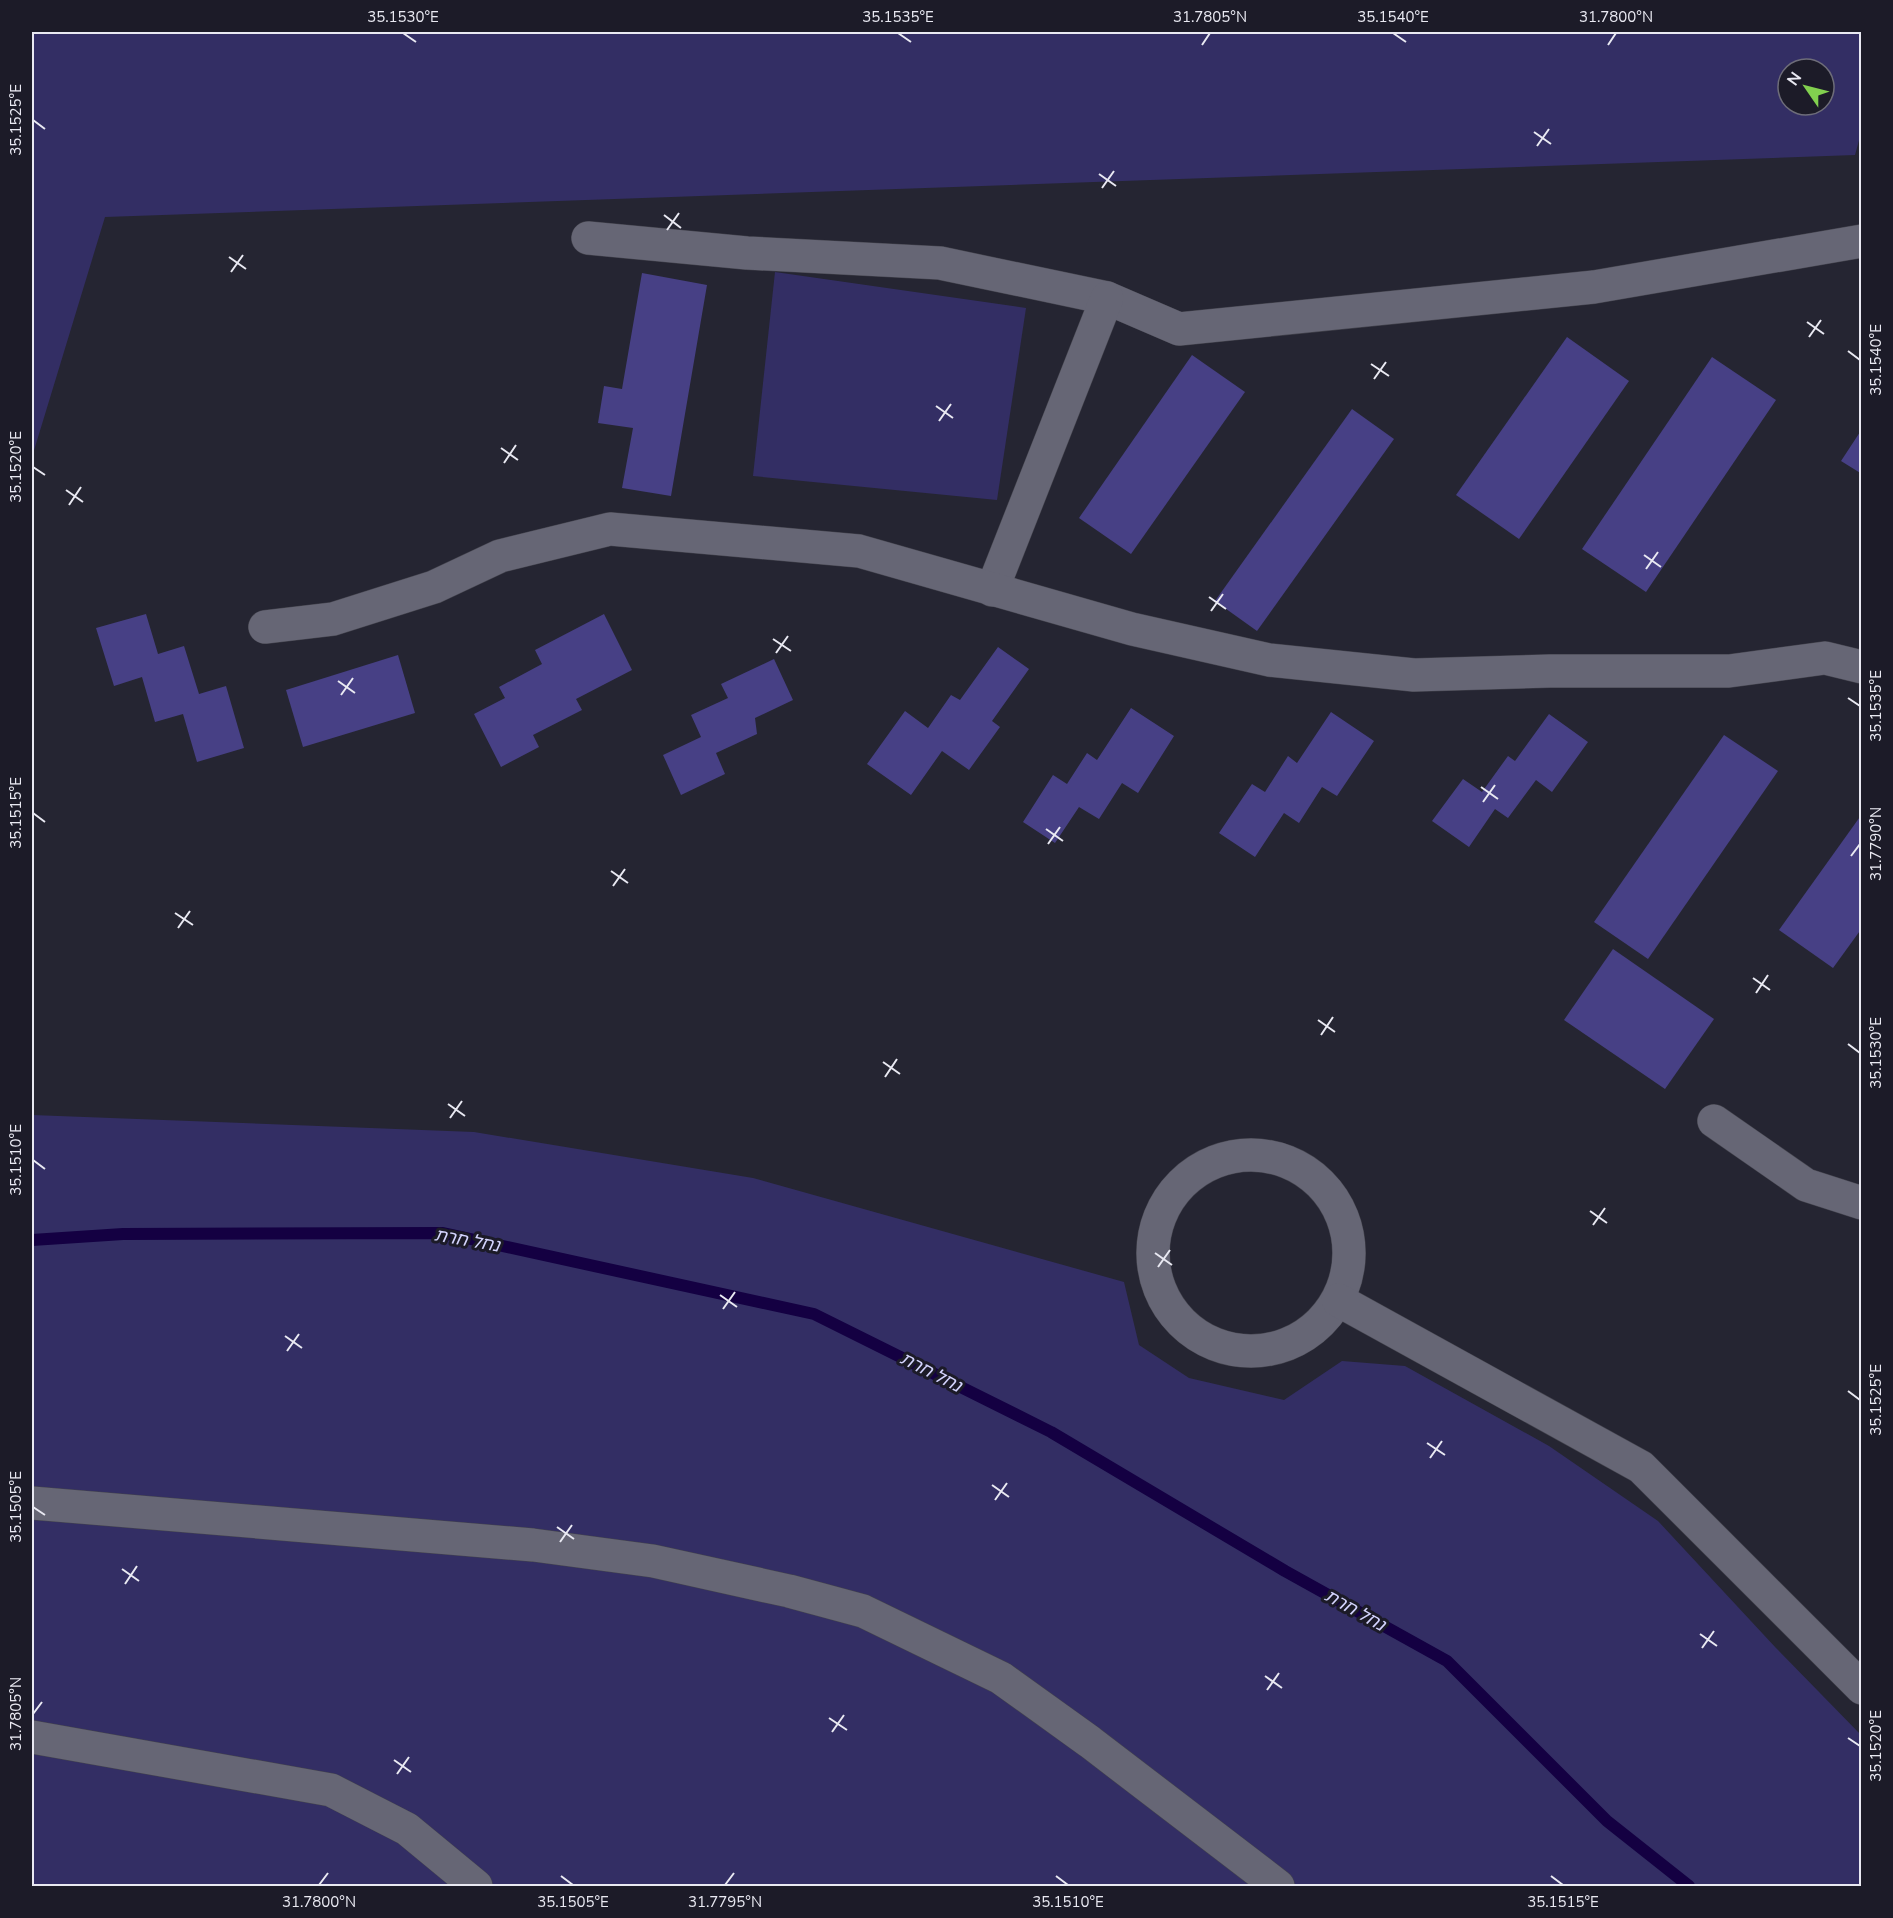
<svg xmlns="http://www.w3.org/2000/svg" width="1893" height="1918" font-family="'Nunito Sans','Noto Sans Hebrew',sans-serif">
	<rect width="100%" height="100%" fill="#252532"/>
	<g fill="#332e64" fill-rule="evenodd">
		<path d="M 32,32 L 1861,32 L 1861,133 L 1855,155 L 105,217 L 32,457 ZM 1788,69 L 1824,69 L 1824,105 L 1788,105 Z"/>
		<path d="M 775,272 L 1026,308 L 997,500 L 753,476 Z"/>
		<path d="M 32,1115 L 474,1132 L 753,1178 L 1124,1282 L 1139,1345 L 1189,1378 L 1284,1400 L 1342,1361 L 1405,1366 L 1549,1446 L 1658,1521 L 1776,1648 L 1861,1735 L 1861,1886 L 32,1886 Z"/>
	</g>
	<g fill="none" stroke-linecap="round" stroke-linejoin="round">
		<path stroke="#140042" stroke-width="12" d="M 32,1240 L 123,1234 L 443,1233 L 814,1314 L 1051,1432 L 1285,1571 L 1447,1661 L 1607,1821 L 1689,1886"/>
	</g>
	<g fill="#474085">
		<path d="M 642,273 L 707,285 L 671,496 L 622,488 L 633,428 L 598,423 L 604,386 L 622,389 Z"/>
		<path d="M 1567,337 L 1629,381 L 1519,539 L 1456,495 Z"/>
		<path d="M 1192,355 L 1245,392 L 1131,554 L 1079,518 Z"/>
		<path d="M 1712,357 L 1776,400 L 1646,592 L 1582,549 Z"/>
		<path d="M 1352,409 L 1394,439 L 1257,631 L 1215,601 Z"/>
		<path d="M 1862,429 L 1862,474 L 1841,461 Z"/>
		<path d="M 146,614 L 158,654 L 184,646 L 199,694 L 226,686 L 244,748 L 197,762 L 183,714 L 155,722 L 142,677 L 114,686 L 96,628 Z"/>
		<path d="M 604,614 L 632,670 L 576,699 L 582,710 L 533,735 L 539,747 L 501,767 L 474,714 L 505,698 L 499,687 L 542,664 L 535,650 Z"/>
		<path d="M 998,647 L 1029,669 L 992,721 L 1000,727 L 969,770 L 942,751 L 911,795 L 867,764 L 905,711 L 928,728 L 951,695 L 960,700 Z"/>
		<path d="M 398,655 L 415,713 L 303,747 L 286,690 Z"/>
		<path d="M 774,659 L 793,700 L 755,718 L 757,734 L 716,753 L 725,774 L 681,795 L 663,755 L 701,737 L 691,715 L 728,698 L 721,684 Z"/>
		<path d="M 1131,708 L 1174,736 L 1138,793 L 1122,783 L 1099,819 L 1079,807 L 1055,843 L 1023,822 L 1053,775 L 1067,784 L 1087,753 L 1097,760 Z"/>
		<path d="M 1331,712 L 1374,741 L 1337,796 L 1322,787 L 1299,823 L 1284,813 L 1255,857 L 1219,833 L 1252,784 L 1265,792 L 1288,756 L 1297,763 Z"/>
		<path d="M 1549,714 L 1588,742 L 1552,792 L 1536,780 L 1508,818 L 1495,809 L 1469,847 L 1432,821 L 1463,779 L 1482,792 L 1508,756 L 1515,761 Z"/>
		<path d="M 1724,735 L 1778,771 L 1648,959 L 1594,922 Z"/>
		<path d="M 1862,814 L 1862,928 L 1833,968 L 1779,930 Z"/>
		<path d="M 1613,949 L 1714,1019 L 1665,1089 L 1564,1020 Z"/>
	</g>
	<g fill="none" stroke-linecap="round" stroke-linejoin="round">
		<defs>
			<g id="street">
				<path d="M 588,238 L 747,253 L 940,263 L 1107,298 L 1179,329 L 1594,287 L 1862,241"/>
				<path d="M 992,590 L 1107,298"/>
				<path d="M 265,627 L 333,619 L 434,587 L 500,556 L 610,529 L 859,551 L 1132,629 L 1269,660 L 1414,675 L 1550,671 L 1729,671 L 1825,658 L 1862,667"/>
				<path d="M 1714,1121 L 1806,1185 L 1862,1203"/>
				<circle cx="1251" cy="1253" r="98"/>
				<path d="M 1338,1300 L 1641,1467 L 1862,1688"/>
				<path d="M 32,1503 L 533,1545 L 653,1561 L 789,1591 L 863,1611 L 1001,1678 L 1090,1742 L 1278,1886"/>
				<path d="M 32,1737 L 331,1790 L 407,1829 L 476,1886"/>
			</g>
		</defs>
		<use href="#street" stroke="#43434d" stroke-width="34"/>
		<path stroke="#757581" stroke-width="4" stroke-dasharray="3 4.5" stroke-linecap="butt" d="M 1310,32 L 1346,32"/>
		<use href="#street" stroke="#666675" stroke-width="33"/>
	</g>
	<path fill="none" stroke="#e9e9f2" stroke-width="2" d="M 403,33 L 416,42M 898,33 L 911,42M 1393,33 L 1406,42M 1202,45 L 1210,33M 1608,45 L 1616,33M 33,120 L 45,129M 1534,132 L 1551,144M 1537,146 L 1549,129M 1099,174 L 1116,186M 1102,188 L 1114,171M 664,215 L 681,228M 667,230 L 679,213M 229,257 L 246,269M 231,272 L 243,255M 1807,322 L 1824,334M 1809,337 L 1821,320M 1848,351 L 1860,360M 1371,364 L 1389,376M 1374,379 L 1386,362M 936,406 L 953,418M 939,421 L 951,404M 501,448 L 518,460M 504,463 L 516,445M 33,467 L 45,475M 66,490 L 83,502M 69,505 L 81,487M 1644,555 L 1661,567M 1646,569 L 1658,552M 1209,597 L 1226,609M 1211,611 L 1223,594M 773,639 L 791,651M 776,653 L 788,636M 338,681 L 355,693M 341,695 L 353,678M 1848,698 L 1860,706M 1481,787 L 1498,799M 1483,802 L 1495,785M 33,813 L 45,822M 1046,829 L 1063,841M 1048,844 L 1060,827M 1851,856 L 1860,844M 611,871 L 628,883M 613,886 L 625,869M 175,913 L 193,925M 178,928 L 190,911M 1753,978 L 1770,990M 1756,993 L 1768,975M 1318,1020 L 1335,1032M 1321,1035 L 1333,1017M 1848,1044 L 1860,1053M 883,1062 L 900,1074M 885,1077 L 897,1059M 448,1104 L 465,1116M 450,1118 L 462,1101M 33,1160 L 45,1169M 1590,1211 L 1607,1223M 1593,1225 L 1605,1208M 1155,1253 L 1172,1265M 1158,1267 L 1170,1250M 720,1295 L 737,1307M 723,1309 L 735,1292M 285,1336 L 302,1348M 287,1351 L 299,1334M 1848,1391 L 1860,1400M 1427,1443 L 1445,1455M 1430,1458 L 1442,1441M 992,1485 L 1009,1497M 995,1500 L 1007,1483M 33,1507 L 45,1515M 557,1527 L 574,1539M 560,1542 L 572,1525M 122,1569 L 139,1581M 125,1584 L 137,1566M 1700,1634 L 1717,1646M 1702,1648 L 1714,1631M 1265,1676 L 1282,1688M 1267,1690 L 1279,1673M 33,1714 L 42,1702M 829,1718 L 847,1730M 832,1732 L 844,1715M 1848,1738 L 1860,1746M 394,1760 L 411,1772M 397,1774 L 409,1757M 561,1876 L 573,1885M 1056,1876 L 1068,1885M 1551,1876 L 1563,1885M 319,1885 L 328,1873M 725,1885 L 734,1873"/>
	<g text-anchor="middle" stroke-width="6" stroke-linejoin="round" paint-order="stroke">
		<g font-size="18" font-style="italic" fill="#d4d4fe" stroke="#1c1b28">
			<text transform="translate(467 1240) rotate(10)" y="6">נחל חרת</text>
			<text transform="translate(931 1372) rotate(27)" y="6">נחל חרת</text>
			<text transform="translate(1355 1610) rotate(29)" y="6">נחל חרת</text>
		</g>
	</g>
	<rect width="1893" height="1918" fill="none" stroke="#1c1b28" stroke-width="66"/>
	<g transform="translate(1806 87) rotate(305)"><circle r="28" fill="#1c1b28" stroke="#6e6d79" stroke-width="1.5"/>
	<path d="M0-4.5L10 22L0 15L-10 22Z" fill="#82d04f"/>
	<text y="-9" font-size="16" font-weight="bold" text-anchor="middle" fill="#e9e9f2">N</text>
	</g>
	<rect x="33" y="33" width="1827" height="1852" fill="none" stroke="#e9e9f2" stroke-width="2"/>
	<g font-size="15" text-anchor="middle" fill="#e9e9f2">
		<text x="403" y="22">35.1530°E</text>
		<text x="898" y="22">35.1535°E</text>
		<text x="1210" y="22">31.7805°N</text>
		<text x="1393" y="22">35.1540°E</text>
		<text x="1616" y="22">31.7800°N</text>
		<text transform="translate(16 120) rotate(-90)" y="5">35.1525°E</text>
		<text transform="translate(1876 360) rotate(-90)" y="5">35.1540°E</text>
		<text transform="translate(16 467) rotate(-90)" y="5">35.1520°E</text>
		<text transform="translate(1876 706) rotate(-90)" y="5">35.1535°E</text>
		<text transform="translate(16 813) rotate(-90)" y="5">35.1515°E</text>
		<text transform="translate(1876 844) rotate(-90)" y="5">31.7790°N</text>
		<text transform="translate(1876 1053) rotate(-90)" y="5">35.1530°E</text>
		<text transform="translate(16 1160) rotate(-90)" y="5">35.1510°E</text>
		<text transform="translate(1876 1400) rotate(-90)" y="5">35.1525°E</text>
		<text transform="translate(16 1507) rotate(-90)" y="5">35.1505°E</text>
		<text transform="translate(16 1714) rotate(-90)" y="5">31.7805°N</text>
		<text transform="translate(1876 1746) rotate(-90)" y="5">35.1520°E</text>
		<text x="319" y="1907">31.7800°N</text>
		<text x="573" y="1907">35.1505°E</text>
		<text x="725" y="1907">31.7795°N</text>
		<text x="1068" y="1907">35.1510°E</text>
		<text x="1563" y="1907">35.1515°E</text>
	</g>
</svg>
